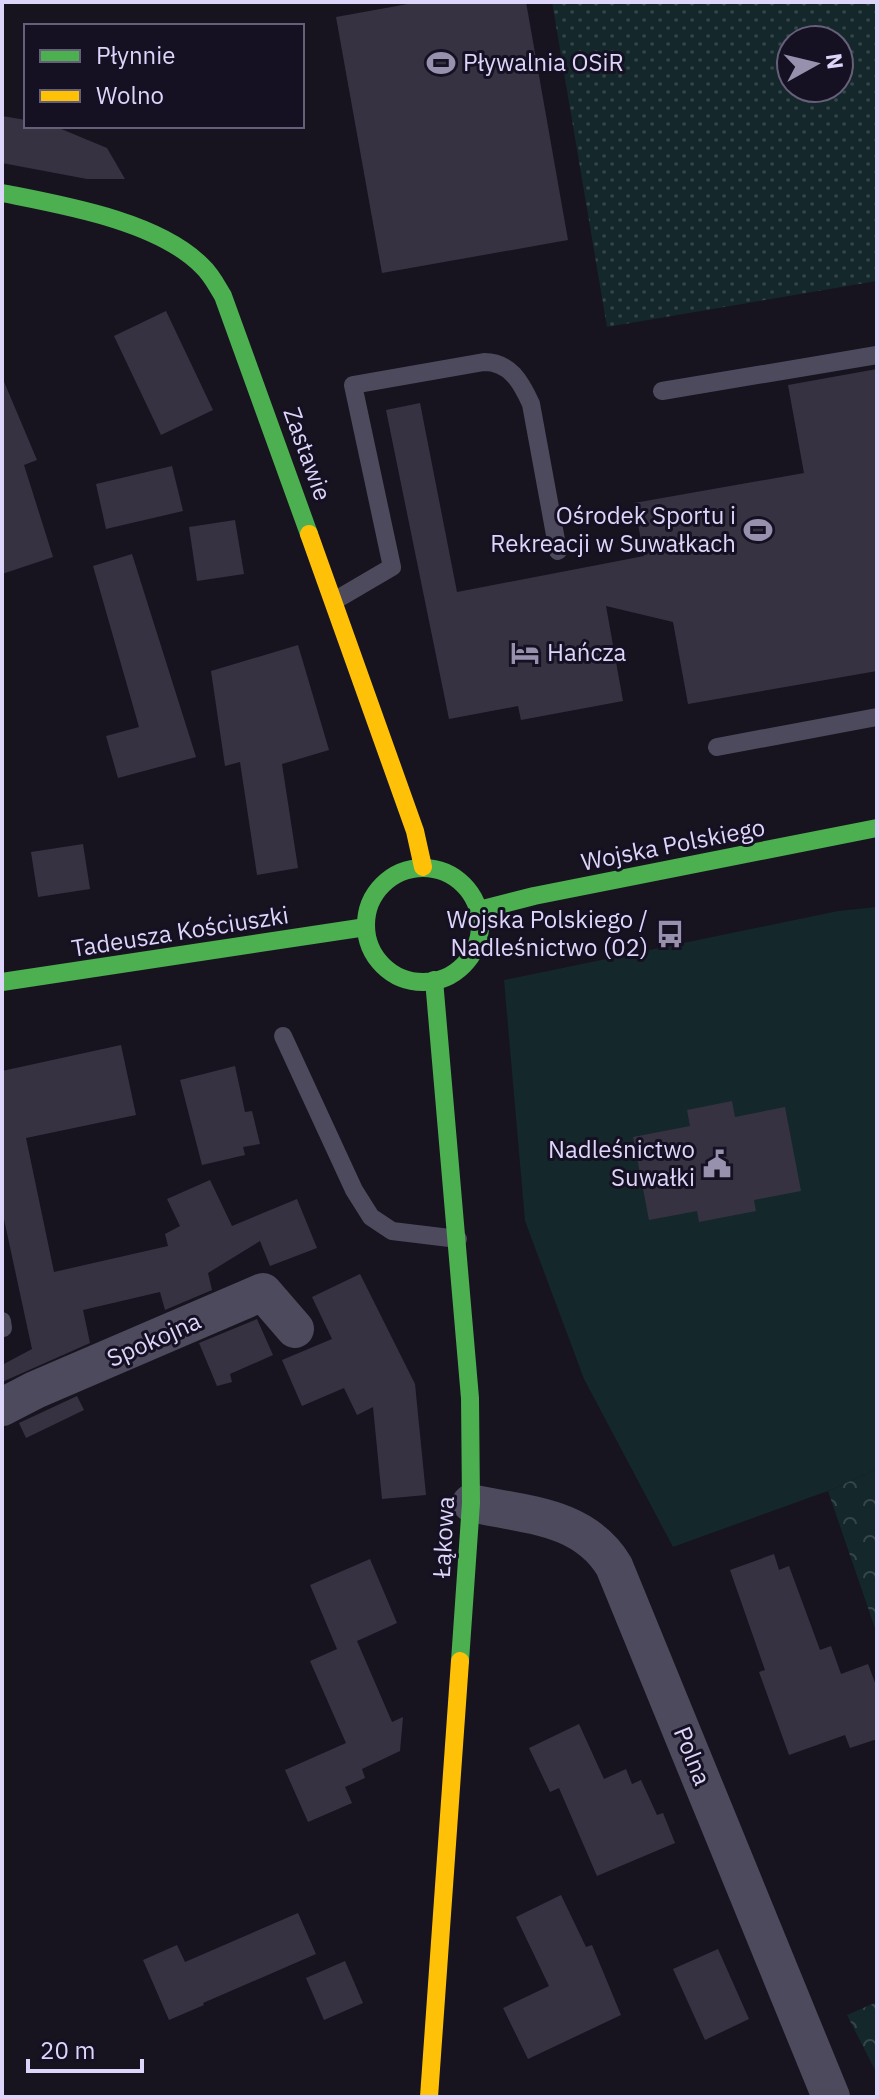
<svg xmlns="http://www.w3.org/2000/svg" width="879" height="2099" font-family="'IBM Plex Sans',sans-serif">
	<defs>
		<pattern id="forest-crowns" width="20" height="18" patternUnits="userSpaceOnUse" patternTransform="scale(2)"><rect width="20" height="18" fill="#14272a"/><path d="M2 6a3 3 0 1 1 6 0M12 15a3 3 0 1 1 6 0" fill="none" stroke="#36454a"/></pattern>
		<pattern id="park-dots" width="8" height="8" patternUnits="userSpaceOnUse" patternTransform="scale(2)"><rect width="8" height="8" fill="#14272a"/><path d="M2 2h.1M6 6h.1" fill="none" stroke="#36454a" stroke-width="1.8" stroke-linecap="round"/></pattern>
	</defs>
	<rect width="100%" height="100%" fill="#17141f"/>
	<path fill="#14272a" d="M 877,907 L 877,1469 L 828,1491 L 673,1547 L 584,1379 L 525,1221 L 504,980 L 838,911 Z"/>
	<g fill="url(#forest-crowns)">
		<path d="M 877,1469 L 877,1634 L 828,1491 Z"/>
		<path d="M 877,2002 L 877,2074 L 847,2015 Z"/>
	</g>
	<path fill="url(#park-dots)" fill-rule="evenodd" d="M 552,2 L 877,2 L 877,281 L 607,327 ZM 791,40 L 839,40 L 839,88 L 791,88 Z"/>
	<g fill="#373241">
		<path d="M 419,2 L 526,2 L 568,240 L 382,273 L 336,17 Z"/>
		<path d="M 2,116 L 26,120 L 26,126 L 54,126 L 107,148 L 125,179 L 87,179 L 2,163 Z"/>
		<path d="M 166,311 L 213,410 L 161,435 L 114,336 Z"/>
		<path d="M 877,369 L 877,671 L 688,704 L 673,622 L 606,606 L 623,701 L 521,720 L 518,706 L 449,719 L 386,410 L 420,403 L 457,592 L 644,556 L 634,503 L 804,473 L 788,385 Z"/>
		<path d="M 2,377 L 37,460 L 24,465 L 53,557 L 2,574 Z"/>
		<path d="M 172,466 L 183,511 L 106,529 L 96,484 Z"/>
		<path d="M 235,520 L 244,574 L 197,581 L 189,527 Z"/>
		<path d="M 132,554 L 196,757 L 118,778 L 106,736 L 139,727 L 93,566 Z"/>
		<path d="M 298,645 L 329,750 L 282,764 L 298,868 L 257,875 L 240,762 L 225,766 L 211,671 Z"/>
		<path d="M 83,844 L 90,889 L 38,897 L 31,852 Z"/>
		<path d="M 121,1045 L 136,1115 L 26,1138 L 54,1272 L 168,1246 L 165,1234 L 180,1226 L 167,1199 L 210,1180 L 232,1226 L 297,1199 L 317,1248 L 270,1266 L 260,1241 L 208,1273 L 212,1290 L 165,1310 L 160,1292 L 83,1310 L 90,1343 L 2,1382 L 2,1365 L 32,1349 L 2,1210 L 2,1071 Z"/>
		<path d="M 235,1066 L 245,1112 L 252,1111 L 260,1144 L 243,1147 L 245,1155 L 202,1165 L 180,1080 Z"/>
		<path d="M 732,1101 L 735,1117 L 785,1107 L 801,1191 L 754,1200 L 756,1211 L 699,1222 L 697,1211 L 649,1220 L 633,1137 L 690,1126 L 687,1110 Z"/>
		<path d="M 360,1274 L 415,1384 L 426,1495 L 382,1499 L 373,1407 L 357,1415 L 344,1388 L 302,1406 L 282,1360 L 332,1339 L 312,1297 Z"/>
		<path d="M 257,1319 L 273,1355 L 230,1374 L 232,1382 L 217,1386 L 199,1343 Z"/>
		<path d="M 77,1396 L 84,1410 L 26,1438 L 19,1423 Z"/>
		<path d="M 774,1554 L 779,1570 L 789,1566 L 820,1650 L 831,1646 L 841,1674 L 868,1664 L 877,1688 L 877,1739 L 850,1748 L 845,1735 L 789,1755 L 759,1672 L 765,1670 L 730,1570 Z"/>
		<path d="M 370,1559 L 397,1623 L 357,1641 L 392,1722 L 403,1717 L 400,1751 L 362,1769 L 365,1778 L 345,1787 L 352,1803 L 308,1822 L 285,1770 L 346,1743 L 310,1661 L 337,1649 L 310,1585 Z"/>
		<path d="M 579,1724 L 604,1779 L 626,1769 L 632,1784 L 641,1780 L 657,1815 L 663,1813 L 675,1843 L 597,1876 L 559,1788 L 550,1792 L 529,1748 Z"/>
		<path d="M 561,1895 L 586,1947 L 592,1945 L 621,2015 L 528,2059 L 503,2008 L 549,1986 L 516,1917 Z"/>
		<path d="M 298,1913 L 316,1954 L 203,2003 L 204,2005 L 169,2020 L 143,1960 L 177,1945 L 185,1962 Z"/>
		<path d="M 718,1949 L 749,2019 L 705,2040 L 673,1969 Z"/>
		<path d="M 345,1961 L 363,2003 L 324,2020 L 306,1978 Z"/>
	</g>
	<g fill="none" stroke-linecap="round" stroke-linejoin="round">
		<g stroke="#4d4a5e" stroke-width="18">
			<path d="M 662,391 L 877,355"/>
			<path d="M 334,601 L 392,567 L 353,385 L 484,362 C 510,362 521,382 531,404 L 558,551"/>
			<path d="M 717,747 L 877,717"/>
			<path d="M 283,1036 L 354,1190 L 371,1217 L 392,1231 L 458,1239"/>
			<path d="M 2,1321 L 3,1328"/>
		</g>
		<g stroke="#4d4a5e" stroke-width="38">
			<path d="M 2,1407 L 35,1390 L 263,1292 L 295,1329"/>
			<path d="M 471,1503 C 525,1515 583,1515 614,1566 L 831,2097"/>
		</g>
		<g stroke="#4caf50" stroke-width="18">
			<path d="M 2,193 C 62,205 158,221 202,266 C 211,274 217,286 223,296 L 309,534"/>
			<circle cx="423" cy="925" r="57"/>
			<path d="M 479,910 L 534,896 L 877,828"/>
			<path d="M 434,980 L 470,1398 L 471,1503 L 460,1661"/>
			<path d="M 2,982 L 366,927"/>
		</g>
		<g stroke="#ffc107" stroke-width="18">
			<path d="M 309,534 L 415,831 L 423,867"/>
			<path d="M 429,2097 L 460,1661"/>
		</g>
	</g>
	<defs>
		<symbol id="stadium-bare" viewBox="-9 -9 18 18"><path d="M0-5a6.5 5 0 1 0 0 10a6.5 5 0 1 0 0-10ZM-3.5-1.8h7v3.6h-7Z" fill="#9891ae" stroke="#161023" stroke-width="2.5" paint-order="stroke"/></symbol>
		<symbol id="hotel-bare" viewBox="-9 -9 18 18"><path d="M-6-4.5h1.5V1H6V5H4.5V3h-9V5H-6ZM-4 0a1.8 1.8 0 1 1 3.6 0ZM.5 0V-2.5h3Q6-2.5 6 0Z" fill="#9891ae" stroke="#161023" stroke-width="2.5" paint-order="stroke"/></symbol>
		<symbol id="bus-bare" viewBox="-9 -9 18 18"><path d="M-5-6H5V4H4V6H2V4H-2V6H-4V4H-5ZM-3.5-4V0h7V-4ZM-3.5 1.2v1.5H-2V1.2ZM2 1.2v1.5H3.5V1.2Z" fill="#9891ae" stroke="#161023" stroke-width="2.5" paint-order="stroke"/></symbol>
		<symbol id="civic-bare" viewBox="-9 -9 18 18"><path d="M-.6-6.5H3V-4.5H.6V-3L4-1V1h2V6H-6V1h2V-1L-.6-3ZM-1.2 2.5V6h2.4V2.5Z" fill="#9891ae" stroke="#161023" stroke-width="2.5" paint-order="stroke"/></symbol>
	</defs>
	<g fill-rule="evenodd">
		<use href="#stadium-bare" x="421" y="43" width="40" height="40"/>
		<use href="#stadium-bare" x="738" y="510" width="40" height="40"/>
		<use href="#hotel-bare" x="505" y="633" width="40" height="40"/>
		<use href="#bus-bare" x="650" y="914" width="40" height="40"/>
		<use href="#civic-bare" x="697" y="1144" width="40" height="40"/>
	</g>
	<g text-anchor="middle" stroke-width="6" stroke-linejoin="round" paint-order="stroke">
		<g font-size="24" fill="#ded5fb" stroke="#161023" text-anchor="end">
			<text x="463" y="71" text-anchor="start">Pływalnia OSiR</text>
			<text x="736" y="524">Ośrodek Sportu i<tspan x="736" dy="28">Rekreacji w Suwałkach</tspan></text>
			<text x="547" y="661" text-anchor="start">Hańcza</text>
			<text x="648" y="928">Wojska Polskiego /<tspan x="648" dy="28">Nadleśnictwo (02)</tspan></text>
			<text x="695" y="1158">Nadleśnictwo<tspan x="695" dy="28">Suwałki</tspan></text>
		</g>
		<g font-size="24" fill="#ded5fb" stroke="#161023">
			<text transform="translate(307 454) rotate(70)" y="8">Zastawie</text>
			<text transform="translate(673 845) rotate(-11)" y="8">Wojska Polskiego</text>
			<text transform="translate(180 932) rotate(-9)" y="8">Tadeusza Kościuszki</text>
			<text transform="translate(154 1340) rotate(-24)" y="8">Spokojna</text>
			<text transform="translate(444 1537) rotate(-87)" y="8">Łąkowa</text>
			<text transform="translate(692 1756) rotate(68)" y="8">Polna</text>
		</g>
	</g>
	<rect width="879" height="2099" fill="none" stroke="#ded5fb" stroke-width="8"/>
	<rect x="24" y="24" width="280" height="104" fill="#161023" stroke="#665f79" stroke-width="2"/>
	<rect x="40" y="50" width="40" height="12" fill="#4caf50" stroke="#665f79" stroke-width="2"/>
	<text x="96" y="64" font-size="24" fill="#ded5fb">Płynnie</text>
	<rect x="40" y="90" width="40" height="12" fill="#ffc107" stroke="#665f79" stroke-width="2"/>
	<text x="96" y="104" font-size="24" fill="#ded5fb">Wolno</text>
	<g transform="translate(815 64) rotate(82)"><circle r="38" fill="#161023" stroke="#665f79" stroke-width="2"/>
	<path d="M0-6L14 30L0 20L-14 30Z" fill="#9891ae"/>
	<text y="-12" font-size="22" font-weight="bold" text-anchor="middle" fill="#ded5fb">N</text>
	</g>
	<path d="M28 2059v12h114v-12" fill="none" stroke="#ded5fb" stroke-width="4"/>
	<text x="40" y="2059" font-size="24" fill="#ded5fb" stroke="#161023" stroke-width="6" paint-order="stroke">20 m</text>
</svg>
